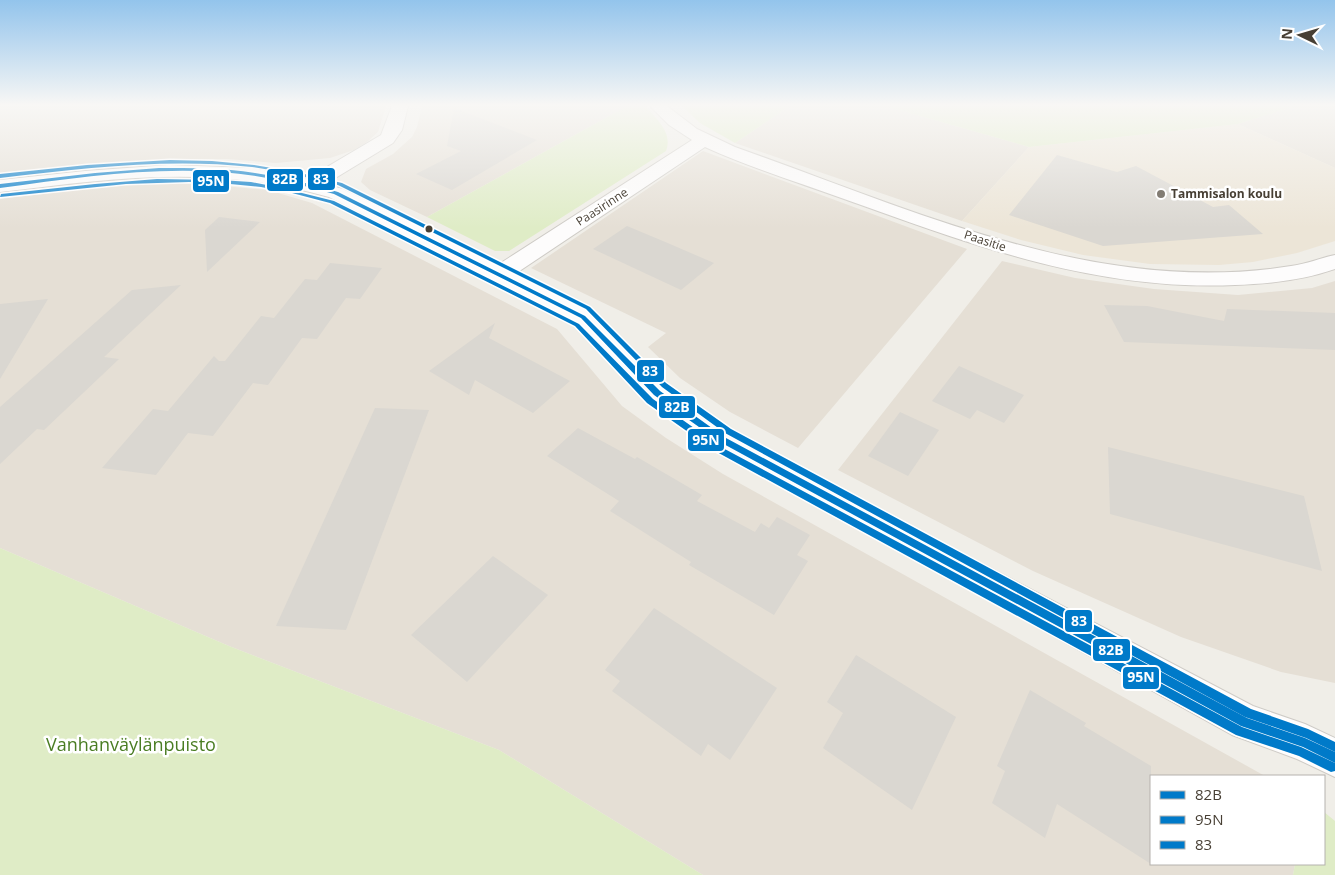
<svg xmlns="http://www.w3.org/2000/svg" width="1335" height="875" font-family="'Open Sans',sans-serif">
	<rect width="100%" height="100%" fill="#f0eee8"/>
	<g fill="#e5dfd5">
		<path d="M 0,106 L 386,106 L 378,132 L 367,142 L 354,150 L 330,158 L 276,163 L 227,159 L 179,159 L 0,176 Z"/>
		<path d="M 422,106 L 627,106 L 427,217 L 370,190 L 361,182 L 366,169 L 393,154 L 412,137 L 417,127 Z"/>
		<path d="M 790,106 L 885,106 L 1029,147 L 962,221 L 735,143 Z"/>
		<path d="M 1295,106 L 1335,106 L 1335,168 L 1238,124 Z"/>
		<path d="M 703,151 L 967,249 L 798,448 L 730,412 L 680,378 L 648,347 L 666,333 L 531,268 Z"/>
		<path d="M 180,182 L 268,190 L 312,203 L 557,329 L 622,406 L 666,438 L 723,474 L 1265,776 L 1151,776 L 1151,864 L 1295,864 L 1293,875 L 703,875 L 499,750 L 229,646 L 0,548 L 0,199 L 135,183 Z"/>
		<path d="M 1002,261 L 1075,278 L 1154,289 L 1238,295 L 1312,288 L 1335,281 L 1335,683 L 1281,672 L 1181,637 L 1033,571 L 838,470 Z"/>
	</g>
	<path fill="#ece5d7" d="M 1238,124 L 1335,168 L 1335,241 L 1297,253 L 1253,262 L 1219,265 L 1150,264 L 1083,255 L 1021,240 L 962,221 L 1029,147 Z"/>
	<g fill="#dfecc6">
		<path d="M 627,106 L 645,106 C 657,119 673,133 666,151 L 509,251 L 495,251 L 427,217 Z"/>
		<path d="M 682,106 L 790,106 L 735,143 L 700,123 Z"/>
		<path d="M 885,106 L 1295,106 L 1238,124 L 1029,147 Z"/>
		<path d="M 0,548 L 229,646 L 499,750 L 703,875 L 0,875 Z"/>
		<path d="M 1324,812 L 1335,821 L 1335,875 L 1293,875 L 1295,864 L 1324,864 Z"/>
	</g>
	<g fill="#dad7d1">
		<path d="M 454,108 L 537,140 L 452,190 L 416,174 L 461,151 L 447,146 Z"/>
		<path d="M 1057,155 L 1117,172 L 1136,166 L 1213,207 L 1229,205 L 1263,234 L 1103,246 L 1009,215 Z"/>
		<path d="M 219,217 L 260,222 L 207,272 L 205,230 Z"/>
		<path d="M 627,226 L 670,244 L 714,263 L 681,290 L 593,249 Z"/>
		<path d="M 330,263 L 382,268 L 360,299 L 346,298 L 317,339 L 302,338 L 268,385 L 253,383 L 213,436 L 188,433 L 156,475 L 102,468 L 153,409 L 168,411 L 214,356 L 219,361 L 225,361 L 261,316 L 274,318 L 305,279 L 317,280 Z"/>
		<path d="M 181,285 L 104,357 L 119,359 L 44,430 L 37,429 L 0,464 L 0,407 L 132,290 Z"/>
		<path d="M 48,299 L 0,379 L 0,304 Z"/>
		<path d="M 1104,305 L 1147,306 L 1224,321 L 1227,309 L 1335,313 L 1335,350 L 1124,342 Z"/>
		<path d="M 495,323 L 489,338 L 570,381 L 533,413 L 475,380 L 469,395 L 429,371 Z"/>
		<path d="M 959,366 L 1024,395 L 1004,423 L 977,410 L 970,419 L 932,401 Z"/>
		<path d="M 375,408 L 429,410 L 346,630 L 276,626 Z"/>
		<path d="M 900,412 L 939,430 L 908,476 L 868,456 Z"/>
		<path d="M 578,428 L 635,459 L 637,457 L 702,495 L 697,501 L 755,532 L 761,523 L 769,528 L 777,517 L 810,535 L 797,555 L 808,561 L 774,615 L 689,565 L 691,562 L 610,511 L 619,501 L 547,456 Z"/>
		<path d="M 1108,447 L 1304,496 L 1322,571 L 1110,514 Z"/>
		<path d="M 493,556 L 548,595 L 467,682 L 411,635 Z"/>
		<path d="M 654,608 L 777,688 L 730,760 L 708,744 L 701,756 L 612,691 L 620,681 L 605,670 Z"/>
		<path d="M 856,655 L 956,717 L 912,810 L 823,748 L 843,713 L 827,702 Z"/>
		<path d="M 1030,690 L 1086,723 L 1084,726 L 1151,766 L 1151,864 L 1057,804 L 1045,838 L 992,803 L 1005,771 L 997,766 Z"/>
	</g>
	<g fill="none" stroke-linecap="round" stroke-linejoin="round">
		<defs>
			<g id="minor">
				<path d="M 392,106 L 408,106 L 402,130 L 393,143 L 319,188 L 305,188 L 303,184 L 305,180 L 381,135 Z"/>
				<path d="M 650,106 L 667,106 L 697,129 L 735,147 C 914,210 1097,297 1291,266 C 1307,264 1320,258 1335,255 L 1335,269 C 1304,280 1268,284 1235,285 C 1096,291 975,246 847,200 C 800,183 751,168 705,147 L 509,278 L 501,280 L 493,278 L 490,273 L 493,268 L 692,140 L 669,125 Z"/>
			</g>
			<path id="tertiary" d="M 169,165 L 253,168 L 295,176 L 343,189 L 578,304 L 591,312 L 666,387 L 733,433 L 1253,706 L 1305,724 L 1335,738 L 1335,777 L 1297,759 L 1232,735 L 713,447 L 648,399 L 575,322 L 329,197 C 214,164 116,178 0,192 L 0,180 L 85,171 Z"/>
		</defs>
		<use href="#minor" stroke="#cecbc6" stroke-width="2"/>
		<use href="#tertiary" stroke="#cecbc6" stroke-width="2"/>
		<use href="#minor" fill="#fdfcfc" fill-rule="evenodd"/>
		<use href="#tertiary" fill="#fdfcfc" fill-rule="evenodd"/>
		<defs>
			<path id="bus-1" d="M 159,168 C 191,168 223,168 255,173 C 283,177 311,184 338,192 L 585,316 L 660,391 L 726,438 L 1247,718 L 1305,738 L 1335,752 L 1335,763 L 1303,747 L 1241,726 L 720,442 L 654,395 L 581,318 L 334,194 C 297,183 260,175 221,172 C 147,167 73,178 0,188 L 0,184 L 95,173 Z"/>
			<path id="bus-2" d="M 157,179 L 220,180 L 251,182 L 282,188 L 334,201 L 579,324 L 653,399 L 721,447 L 1242,727 L 1301,747 L 1335,763 L 1335,771 L 1331,772 L 1299,756 L 1236,735 L 715,451 L 647,403 L 575,326 L 330,203 L 292,193 L 261,187 L 220,183 L 189,182 L 126,184 L 0,197 L 1,194 L 95,184 Z"/>
			<path id="bus-3" d="M 170,160 L 212,161 L 254,165 L 296,172 L 342,183 L 590,307 L 666,383 L 731,429 L 1251,709 L 1308,729 L 1335,742 L 1335,752 L 1306,738 L 1245,717 L 725,433 L 662,387 L 586,309 L 338,185 C 310,178 281,171 252,167 C 168,158 84,168 0,178 L 0,174 L 87,165 Z"/>
		</defs>
		<use href="#bus-1" stroke="#fff" stroke-width="3"/>
		<use href="#bus-2" stroke="#fff" stroke-width="3"/>
		<use href="#bus-3" stroke="#fff" stroke-width="3"/>
		<use href="#bus-1" fill="#007ac9" fill-rule="evenodd"/>
		<use href="#bus-2" fill="#007ac9" fill-rule="evenodd"/>
		<use href="#bus-3" fill="#007ac9" fill-rule="evenodd"/>
	</g>
	<linearGradient id="sky" x2="0" y2="1"><stop stop-color="#93c4ec"/><stop offset="0.46" stop-color="#f8f7f5"/><stop offset="1" stop-color="#f8f7f5" stop-opacity="0"/></linearGradient>
	<rect width="1335" height="228" fill="url(#sky)"/>
	<circle fill="#827c73" stroke="#fff" stroke-width="2" cx="1161" cy="194" r="5"/>
	<circle fill="#473f34" stroke="#fff" stroke-width="2" cx="429" cy="229" r="4.5"/>
	<g text-anchor="middle" stroke-width="5" stroke-linejoin="round" paint-order="stroke">
		<g font-size="12" font-weight="bold" fill="#473f34" stroke="#fff" text-anchor="start">
			<text x="1171" y="198">Tammisalon koulu</text>
		</g>
		<g font-size="12" fill="#473f34" stroke="#fff">
			<text transform="translate(602 207) rotate(-33)" y="4">Paasirinne</text>
			<text transform="translate(985 241) rotate(18)" y="4">Paasitie</text>
		</g>
		<g font-size="18" fill="#4a7d23" stroke="#fff">
			<text x="131" y="751">Vanhanväylänpuisto</text>
		</g>
	</g>
	<g stroke="#fff" stroke-width="2">
		<rect x="307" y="167" width="29" height="24" rx="5" fill="#007ac9"/>
		<rect x="266" y="168" width="38" height="24" rx="5" fill="#007ac9"/>
		<rect x="192" y="169" width="38" height="24" rx="5" fill="#007ac9"/>
		<rect x="636" y="359" width="29" height="24" rx="5" fill="#007ac9"/>
		<rect x="658" y="395" width="38" height="24" rx="5" fill="#007ac9"/>
		<rect x="687" y="428" width="38" height="24" rx="5" fill="#007ac9"/>
		<rect x="1064" y="609" width="29" height="24" rx="5" fill="#007ac9"/>
		<rect x="1092" y="638" width="39" height="24" rx="5" fill="#007ac9"/>
		<rect x="1122" y="666" width="38" height="24" rx="5" fill="#007ac9"/>
	</g>
	<g font-size="14" text-anchor="middle" font-weight="bold" fill="#fff">
		<text x="321" y="184">83</text>
		<text x="285" y="184">82B</text>
		<text x="211" y="186">95N</text>
		<text x="650" y="376">83</text>
		<text x="677" y="412">82B</text>
		<text x="706" y="445">95N</text>
		<text x="1079" y="626">83</text>
		<text x="1111" y="655">82B</text>
		<text x="1141" y="682">95N</text>
	</g>
	<rect x="1150" y="775" width="175" height="90" fill="#ffffff" stroke="#b5b2ae"/>
	<rect x="1160" y="791" width="25" height="8" fill="#007ac9" stroke="#b5b2ae"/>
	<text x="1195" y="800" font-size="15" fill="#473f34">82B</text>
	<rect x="1160" y="816" width="25" height="8" fill="#007ac9" stroke="#b5b2ae"/>
	<text x="1195" y="825" font-size="15" fill="#473f34">95N</text>
	<rect x="1160" y="841" width="25" height="8" fill="#007ac9" stroke="#b5b2ae"/>
	<text x="1195" y="850" font-size="15" fill="#473f34">83</text>
	<g transform="translate(1300 35) rotate(275)" stroke="#ffffff" stroke-width="4" paint-order="stroke">
	<path d="M0-4L9 19L0 12L-9 19Z" fill="#473f34"/>
	<text y="-8" font-size="14" font-weight="bold" text-anchor="middle" fill="#473f34">N</text>
	</g>
</svg>
